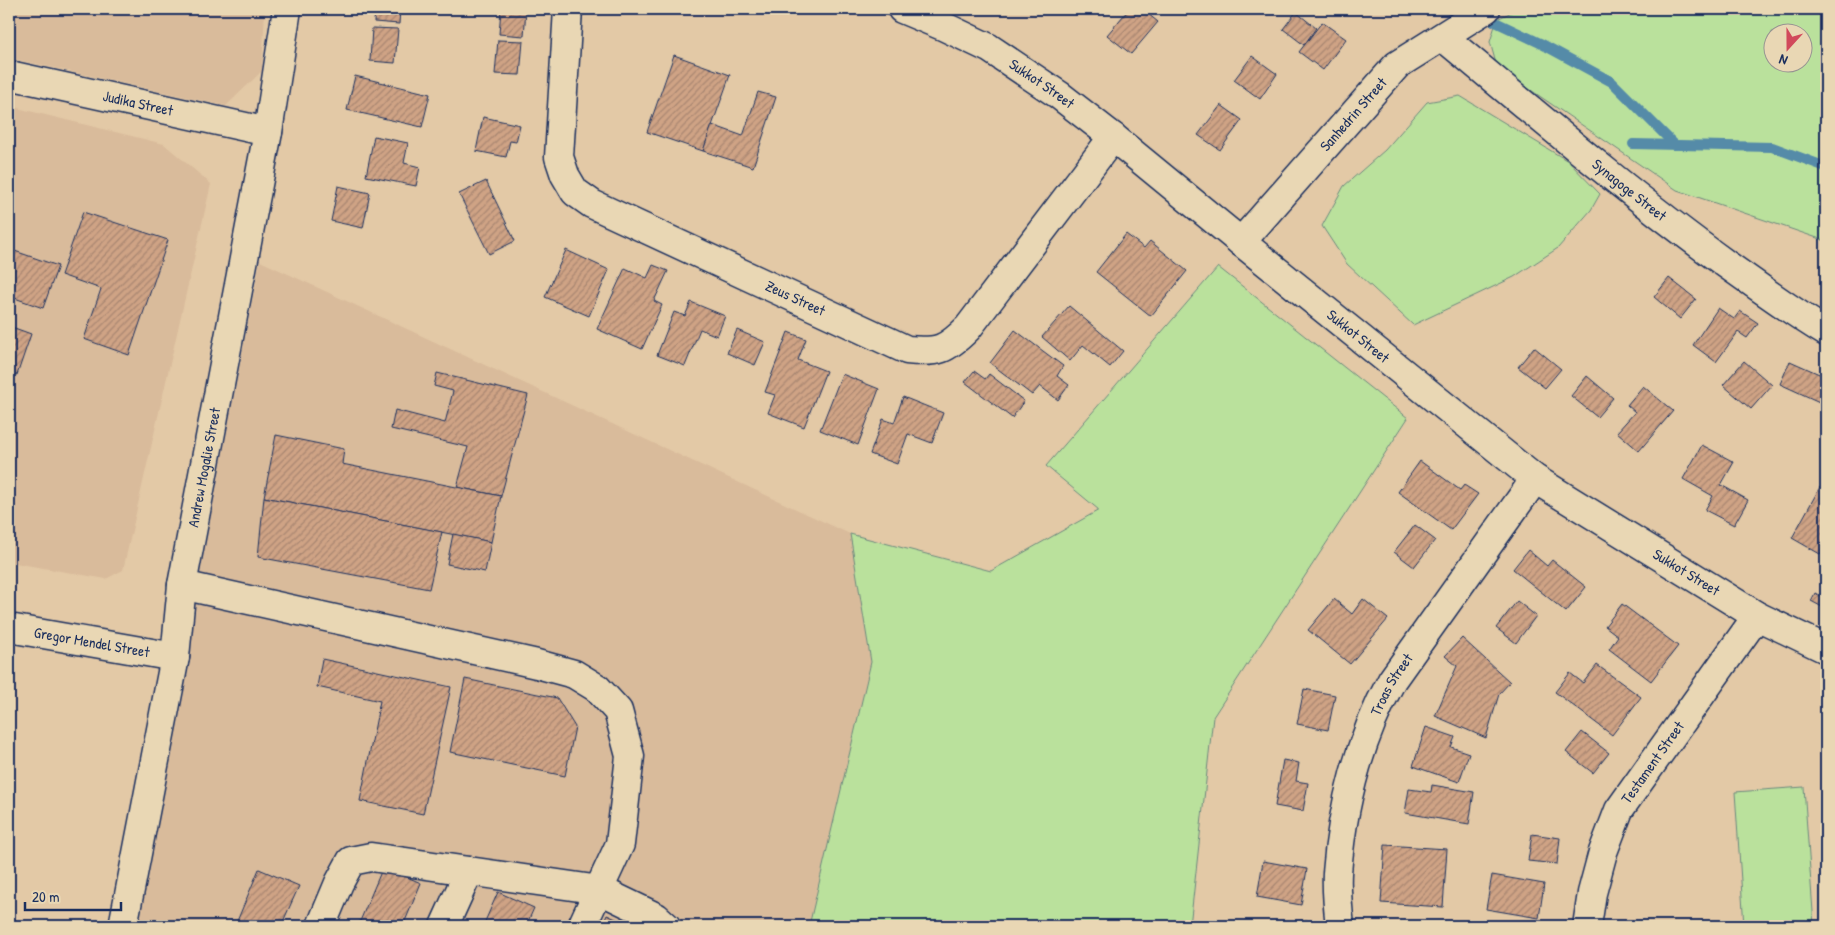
<svg xmlns="http://www.w3.org/2000/svg" width="1835" height="935" font-family="'Patrick Hand',sans-serif">
	<defs>
		<pattern id="building-hatch" width="6" height="6" patternUnits="userSpaceOnUse" patternTransform="scale(1.25)"><rect width="6" height="6" fill="#cfa385"/><path d="M-1 1l2-2M0 6l6-6M5 7l2-2" fill="none" stroke="#a78570"/></pattern>
	</defs>
	<rect width="100%" height="100%" fill="#e3c9a6"/>
	<filter id="ink" filterUnits="userSpaceOnUse"><feTurbulence type="fractalNoise" baseFrequency=".02" numOctaves="2"/><feDisplacementMap in="SourceGraphic" scale="10" xChannelSelector="R" yChannelSelector="G"/><feConvolveMatrix kernelMatrix="1 2 1 2 8 2 1 2 1" color-interpolation-filters="sRGB"/></filter>
	<g filter="url(#ink)">
		<g fill="#d9bb9b">
			<path d="M 9,9 L 265,9 L 262,71 L 226,106 L 9,58 Z"/>
			<path d="M 9,106 L 164,144 L 211,184 L 123,570 L 106,579 L 9,562 Z"/>
			<path d="M 260,261 L 850,534 L 871,662 L 809,926 L 131,926 Z"/>
		</g>
		<g fill="#bae19c" stroke="#6a887d" fill-rule="evenodd">
			<path d="M 1518,9 L 1826,9 L 1826,241 L 1677,190 L 1497,67 L 1490,42 L 1497,19 ZM 1772,32 L 1802,32 L 1802,62 L 1772,62 Z"/>
			<path d="M 1460,96 L 1568,161 L 1600,194 L 1591,210 L 1558,248 L 1514,277 L 1413,325 L 1347,264 L 1322,226 L 1344,186 L 1385,150 L 1427,102 Z"/>
			<path d="M 1218,267 L 1408,418 L 1213,717 L 1190,926 L 809,926 L 871,662 L 850,534 L 991,571 L 1099,510 L 1046,466 Z"/>
			<path d="M 1804,787 L 1814,926 L 1744,926 L 1735,792 Z"/>
		</g>
		<g fill="none" stroke-linecap="round" stroke-linejoin="round">
			<g stroke="#558ba8" stroke-width="10">
				<path d="M 1489,19 L 1540,43 L 1612,82 L 1675,145"/>
				<path d="M 1633,144 L 1772,147 L 1826,167"/>
			</g>
		</g>
		<g fill="url(#building-hatch)" stroke="#1b2f5e">
			<path d="M 375,9 L 400,9 L 399,24 L 374,22 Z"/>
			<path d="M 501,9 L 526,9 L 524,36 L 499,34 Z"/>
			<path d="M 1129,9 L 1142,9 L 1158,22 L 1131,54 L 1107,35 Z"/>
			<path d="M 1296,12 L 1316,28 L 1304,45 L 1283,29 Z"/>
			<path d="M 1322,22 L 1346,39 L 1323,70 L 1299,52 Z"/>
			<path d="M 372,28 L 398,29 L 395,63 L 370,61 Z"/>
			<path d="M 498,40 L 523,41 L 520,75 L 495,74 Z"/>
			<path d="M 674,55 L 730,75 L 703,151 L 647,132 Z"/>
			<path d="M 1252,56 L 1277,74 L 1260,99 L 1234,80 Z"/>
			<path d="M 355,76 L 430,94 L 422,127 L 347,110 Z"/>
			<path d="M 758,92 L 776,97 L 753,167 L 703,151 L 712,125 L 743,136 Z"/>
			<path d="M 1221,105 L 1242,120 L 1220,150 L 1198,135 Z"/>
			<path d="M 483,117 L 520,125 L 516,142 L 510,141 L 506,157 L 476,151 Z"/>
			<path d="M 374,136 L 408,143 L 404,163 L 420,167 L 416,186 L 366,176 Z"/>
			<path d="M 486,181 L 515,241 L 489,254 L 459,194 Z"/>
			<path d="M 338,186 L 370,193 L 363,228 L 331,221 Z"/>
			<path d="M 83,212 L 168,240 L 129,355 L 84,339 L 101,289 L 61,275 Z"/>
			<path d="M 1126,234 L 1144,248 L 1150,241 L 1187,271 L 1151,316 L 1096,272 Z"/>
			<path d="M 9,249 L 58,266 L 43,308 L 9,296 Z"/>
			<path d="M 566,250 L 609,270 L 589,316 L 545,297 Z"/>
			<path d="M 653,265 L 668,271 L 654,301 L 662,305 L 642,349 L 597,329 L 625,268 L 647,278 Z"/>
			<path d="M 1669,278 L 1696,299 L 1680,319 L 1654,297 Z"/>
			<path d="M 691,302 L 725,316 L 717,336 L 700,329 L 685,366 L 657,355 L 674,312 L 685,316 Z"/>
			<path d="M 1069,306 L 1123,351 L 1110,367 L 1083,345 L 1070,361 L 1042,337 Z"/>
			<path d="M 1718,308 L 1734,319 L 1740,311 L 1758,323 L 1747,338 L 1738,332 L 1716,362 L 1693,345 Z"/>
			<path d="M 9,326 L 31,334 L 17,375 L 9,372 Z"/>
			<path d="M 737,330 L 765,342 L 755,365 L 727,353 Z"/>
			<path d="M 1015,330 L 1063,366 L 1057,376 L 1069,385 L 1058,400 L 1040,386 L 1032,395 L 990,363 Z"/>
			<path d="M 788,332 L 806,339 L 798,360 L 826,371 L 804,427 L 768,413 L 775,395 L 765,392 Z"/>
			<path d="M 1534,347 L 1561,369 L 1545,388 L 1518,367 Z"/>
			<path d="M 1744,361 L 1772,385 L 1751,409 L 1723,385 Z"/>
			<path d="M 1790,361 L 1826,377 L 1826,405 L 1780,384 Z"/>
			<path d="M 974,371 L 985,379 L 989,374 L 1024,401 L 1012,418 L 965,382 Z"/>
			<path d="M 437,373 L 528,395 L 501,496 L 457,487 L 468,447 L 391,429 L 395,410 L 445,423 L 453,391 L 434,386 Z"/>
			<path d="M 842,374 L 879,389 L 858,445 L 820,430 Z"/>
			<path d="M 1587,376 L 1613,398 L 1597,417 L 1571,396 Z"/>
			<path d="M 1643,386 L 1673,411 L 1639,451 L 1617,432 L 1635,412 L 1627,405 Z"/>
			<path d="M 903,397 L 943,413 L 932,443 L 908,434 L 897,464 L 870,454 L 883,419 L 894,423 Z"/>
			<path d="M 9,407 L 13,409 L 9,421 Z"/>
			<path d="M 276,435 L 344,449 L 342,464 L 501,496 L 491,542 L 264,497 Z"/>
			<path d="M 1702,445 L 1734,462 L 1721,485 L 1748,500 L 1734,525 L 1705,510 L 1713,496 L 1683,479 Z"/>
			<path d="M 1420,461 L 1460,490 L 1464,485 L 1478,494 L 1451,530 L 1398,492 Z"/>
			<path d="M 1820,487 L 1826,490 L 1826,544 L 1820,554 L 1792,538 Z"/>
			<path d="M 264,497 L 442,532 L 429,589 L 258,557 Z"/>
			<path d="M 1415,525 L 1435,540 L 1414,567 L 1394,552 Z"/>
			<path d="M 453,534 L 491,542 L 485,572 L 447,564 Z"/>
			<path d="M 1528,550 L 1547,566 L 1552,560 L 1586,587 L 1566,612 L 1513,569 Z"/>
			<path d="M 1815,593 L 1826,599 L 1826,609 L 1811,601 Z"/>
			<path d="M 1334,599 L 1352,614 L 1363,599 L 1388,619 L 1350,664 L 1308,630 Z"/>
			<path d="M 1517,601 L 1536,616 L 1516,643 L 1496,628 Z"/>
			<path d="M 1622,604 L 1678,646 L 1651,681 L 1609,649 L 1618,636 L 1605,626 Z"/>
			<path d="M 1462,638 L 1510,682 L 1499,694 L 1486,738 L 1435,716 L 1457,666 L 1445,656 Z"/>
			<path d="M 322,659 L 451,687 L 423,814 L 360,801 L 380,701 L 317,687 Z"/>
			<path d="M 1597,665 L 1641,697 L 1612,735 L 1555,692 L 1570,673 L 1583,683 Z"/>
			<path d="M 465,679 L 557,698 L 575,727 L 565,776 L 450,752 Z"/>
			<path d="M 1304,689 L 1335,695 L 1328,730 L 1297,724 Z"/>
			<path d="M 1426,727 L 1455,737 L 1451,747 L 1469,753 L 1459,782 L 1413,766 Z"/>
			<path d="M 1582,732 L 1609,753 L 1593,773 L 1566,752 Z"/>
			<path d="M 1283,760 L 1299,763 L 1296,781 L 1308,783 L 1303,811 L 1275,806 Z"/>
			<path d="M 1432,785 L 1474,792 L 1469,824 L 1405,813 L 1409,789 L 1431,792 Z"/>
			<path d="M 1532,834 L 1560,838 L 1557,864 L 1528,861 Z"/>
			<path d="M 1385,845 L 1447,849 L 1443,907 L 1381,903 Z"/>
			<path d="M 1263,861 L 1307,869 L 1301,905 L 1257,897 Z"/>
			<path d="M 383,867 L 421,883 L 403,926 L 358,926 Z"/>
			<path d="M 259,869 L 299,886 L 281,926 L 235,926 Z"/>
			<path d="M 1492,875 L 1544,884 L 1539,918 L 1486,909 Z"/>
			<path d="M 498,892 L 534,908 L 526,926 L 483,926 Z"/>
			<path d="M 607,915 L 632,926 L 602,926 Z"/>
			<path d="M 1307,920 L 1308,926 L 1258,926 Z"/>
		</g>
		<g fill="none" stroke-linecap="round" stroke-linejoin="round">
			<defs>
				<g id="minor">
					<path id="s1" d="M 568,9 L 559,157 L 565,175 L 575,192 L 592,204 L 907,350 C 938,353 946,350 968,328 L 1113,137"/>
					<path id="s2" d="M 902,9 L 945,27 L 989,48 L 1059,95 L 1113,137 L 1241,242 L 1535,479 L 1757,616 L 1826,649"/>
					<path id="s3" d="M 1443,37 C 1536,114 1628,193 1726,264 C 1759,287 1791,311 1826,332"/>
					<path id="s4" d="M 9,75 L 268,132"/>
					<path id="s5" d="M 1241,242 L 1397,65 L 1486,9"/>
					<path d="M 182,585 L 537,664 L 574,674 L 597,688 L 618,711 L 630,756 L 620,844 L 582,926"/>
					<path id="s6" d="M 9,628 L 175,657"/>
					<path id="s7" d="M 123,926 L 175,657 L 182,585 L 268,132 L 287,9"/>
					<path d="M 321,926 L 339,883 L 351,861 L 371,857 L 600,890 L 656,917 L 666,926"/>
					<path d="M 444,926 L 469,871"/>
					<path id="s8" d="M 1340,926 C 1338,909 1336,891 1337,873 C 1342,806 1360,738 1392,680 L 1535,479"/>
					<path id="s9" d="M 1587,926 L 1592,893 L 1603,852 L 1619,810 L 1757,616"/>
				</g>
			</defs>
			<use href="#minor" stroke="#1b2f5e" stroke-width="31"/>
			<use href="#minor" stroke="#e9d7b4" stroke-width="28"/>
		</g>
	</g>
	<g text-anchor="middle" stroke-width="4" stroke-linejoin="round" paint-order="stroke">
		<g font-size="15" fill="#1b2f5e" stroke="#e9d7b4">
			<text dy="5" stroke="none"><textPath href="#s2" startOffset="159">Sukkot Street</textPath></text>
			<text dy="5" stroke="none"><textPath href="#s4" startOffset="132">Judika Street</textPath></text>
			<text dy="5" stroke="none"><textPath href="#s5" startOffset="170">Sanhedrin Street</textPath></text>
			<text dy="5" stroke="none"><textPath href="#s3" startOffset="241">Synagoge Street</textPath></text>
			<text dy="5" stroke="none"><textPath href="#s1" startOffset="432">Zeus Street</textPath></text>
			<text dy="5" stroke="none"><textPath href="#s2" startOffset="564">Sukkot Street</textPath></text>
			<text dy="5" stroke="none"><textPath href="#s7" startOffset="466">Andrew Mogalie Street</textPath></text>
			<text dy="5" stroke="none"><textPath href="#s2" startOffset="969">Sukkot Street</textPath></text>
			<text dy="5" stroke="none"><textPath href="#s6" startOffset="84">Gregor Mendel Street</textPath></text>
			<text dy="5" stroke="none"><textPath href="#s8" startOffset="251">Troas Street</textPath></text>
			<text dy="5" stroke="none"><textPath href="#s9" startOffset="179">Testament Street</textPath></text>
		</g>
	</g>
	<rect width="1835" height="935" fill="none" stroke="#e9d7b4" stroke-width="30"/>
	<rect x="15" y="15" width="1805" height="905" fill="none" stroke="#1b2f5e" stroke-width="2" filter="url(#ink)"/>
	<g transform="translate(1788 48) rotate(201)"><circle r="24" fill="#e9d7b4" stroke="#979492"/>
	<path d="M0-4L9 19L0 12L-9 19Z" fill="#d1495b"/>
	<text y="-8" font-size="14" font-weight="bold" text-anchor="middle" fill="#1b2f5e">N</text>
	</g>
	<path d="M25 902v8h96v-8" fill="none" stroke="#1b2f5e" stroke-width="2.5"/>
	<text x="32" y="902" font-size="15" fill="#1b2f5e" stroke="#e9d7b4" stroke-width="4" paint-order="stroke">20 m</text>
</svg>
